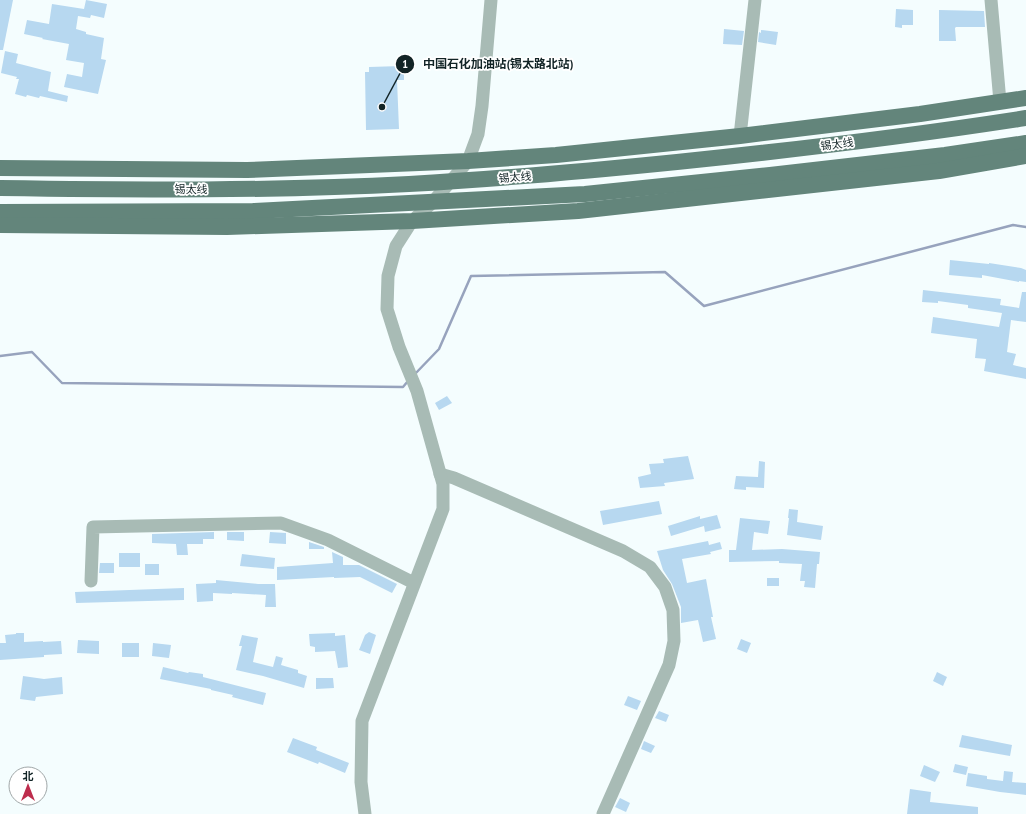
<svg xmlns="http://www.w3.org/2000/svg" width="1026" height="814" font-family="'PT Sans Narrow','Noto Sans SC',sans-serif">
	<rect width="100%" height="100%" fill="#f4fdfe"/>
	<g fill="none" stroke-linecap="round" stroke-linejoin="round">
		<g stroke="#97a3bd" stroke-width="2.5">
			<path d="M 0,356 L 32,352 L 62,383 L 403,387 L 408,381"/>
			<path d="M 414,375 L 439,349 L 471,276 L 665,272 L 704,306 L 1013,225 L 1026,227"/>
		</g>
	</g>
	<g fill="#b7d8f0">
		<path d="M 0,0 L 13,0 L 3,50 L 0,50 Z"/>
		<path d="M 86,0 L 107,4 L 104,18 L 91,15 L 90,18 L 78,16 L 76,29 L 86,32 L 86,34 L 104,38 L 101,59 L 106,60 L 98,94 L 64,87 L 67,74 L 82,77 L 84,63 L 66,60 L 69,44 L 42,39 L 43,38 L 24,34 L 27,20 L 49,24 L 52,4 L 84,9 Z"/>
		<path d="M 896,9 L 913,10 L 913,25 L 902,25 L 902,28 L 895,27 Z"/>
		<path d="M 939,10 L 984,11 L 985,27 L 956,27 L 955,28 L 956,41 L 939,41 Z"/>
		<path d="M 724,29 L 744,31 L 742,45 L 723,44 Z"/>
		<path d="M 761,30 L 778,32 L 776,45 L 758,42 L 759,32 L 761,33 Z"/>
		<path d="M 5,51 L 18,54 L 16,63 L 51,72 L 48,91 L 68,96 L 67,102 L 40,96 L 39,98 L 27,95 L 26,97 L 15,94 L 19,79 L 16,79 L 17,77 L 1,73 Z"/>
		<path d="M 401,66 L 401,70 L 404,70 L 404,80 L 397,80 L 399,129 L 366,130 L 365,72 L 369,72 L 369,67 Z"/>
		<path d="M 950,260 L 989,264 L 989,263 L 1021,268 L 1026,270 L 1026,282 L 1019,281 L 1019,282 L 982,275 L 982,278 L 949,275 Z"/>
		<path d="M 923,290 L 1001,299 L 1000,305 L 1019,308 L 1022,292 L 1026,292 L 1026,322 L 1011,320 L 1007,352 L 1016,354 L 1013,365 L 1026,368 L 1026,379 L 984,371 L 986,359 L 975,358 L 977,339 L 931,333 L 933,317 L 999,327 L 1002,313 L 968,308 L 968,305 L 938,301 L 938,303 L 922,302 Z"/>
		<path d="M 447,396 L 452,403 L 439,410 L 435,403 Z"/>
		<path d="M 688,456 L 694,479 L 664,483 L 665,486 L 640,488 L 638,477 L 651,474 L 649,464 L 664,463 L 663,459 Z"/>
		<path d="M 759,461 L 765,462 L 764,488 L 746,487 L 746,490 L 734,489 L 736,476 L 758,477 Z"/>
		<path d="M 659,501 L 662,514 L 603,525 L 600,511 Z"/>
		<path d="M 789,509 L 798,510 L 797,522 L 823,526 L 821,540 L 787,535 L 789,518 L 788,518 Z"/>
		<path d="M 717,515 L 721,528 L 705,532 L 704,526 L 671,536 L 668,526 L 700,516 L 700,519 Z"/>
		<path d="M 740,518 L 770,521 L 768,534 L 754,532 L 752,550 L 782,549 L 820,552 L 819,564 L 817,564 L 815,588 L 804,587 L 805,581 L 800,581 L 802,564 L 779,563 L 779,561 L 729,562 L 729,550 L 736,550 Z"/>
		<path d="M 214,532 L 214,539 L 203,539 L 203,544 L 187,544 L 188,555 L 177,555 L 176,544 L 152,543 L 152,534 Z"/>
		<path d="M 227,532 L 244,532 L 244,541 L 227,540 Z"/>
		<path d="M 270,532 L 286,533 L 286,544 L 269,543 Z"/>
		<path d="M 708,541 L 709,545 L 720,542 L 722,549 L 710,552 L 711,554 L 682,559 L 687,583 L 706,579 L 713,617 L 711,617 L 716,639 L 703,642 L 698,620 L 681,623 L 681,607 L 672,584 L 663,570 L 657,551 Z"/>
		<path d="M 309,542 L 324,547 L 324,549 L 309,549 Z"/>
		<path d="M 332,552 L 343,557 L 343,565 L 359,565 L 397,584 L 392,593 L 360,577 L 334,578 L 334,577 L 277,580 L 277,567 L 333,563 Z"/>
		<rect x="119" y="553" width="21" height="14"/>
		<path d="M 242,554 L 275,558 L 274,569 L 240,566 Z"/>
		<path d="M 100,563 L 114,563 L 114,573 L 99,573 Z"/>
		<rect x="145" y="564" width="14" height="11"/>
		<rect x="767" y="578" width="12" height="8"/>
		<path d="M 216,580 L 258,584 L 275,584 L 276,607 L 265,607 L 266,595 L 232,593 L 232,594 L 213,593 L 213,601 L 197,602 L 196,584 L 216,583 Z"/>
		<path d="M 184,588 L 184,600 L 76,603 L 75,592 Z"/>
		<path d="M 369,632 L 376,635 L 370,654 L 359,650 L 365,635 Z"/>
		<path d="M 16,633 L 24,633 L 24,642 L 43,641 L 43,642 L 61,641 L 62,654 L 44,655 L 44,657 L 0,660 L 0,643 L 6,643 L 5,635 L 16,634 Z"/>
		<path d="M 335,633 L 335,636 L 345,635 L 348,667 L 338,668 L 335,651 L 315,652 L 315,647 L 310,646 L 309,634 Z"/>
		<path d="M 242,635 L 258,638 L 253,662 L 273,667 L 276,656 L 283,658 L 281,665 L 298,670 L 298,673 L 307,676 L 304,688 L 263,676 L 236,670 L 242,646 L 239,646 Z"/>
		<path d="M 741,639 L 751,643 L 747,653 L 737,649 Z"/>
		<path d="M 78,640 L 99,641 L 99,654 L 77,653 Z"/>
		<rect x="122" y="643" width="17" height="14"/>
		<path d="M 153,643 L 171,645 L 169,658 L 152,656 Z"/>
		<path d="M 163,667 L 188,673 L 189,672 L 203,674 L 203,677 L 266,693 L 263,705 L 232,697 L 233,695 L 211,690 L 211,689 L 160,679 Z"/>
		<path d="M 937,672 L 947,677 L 943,686 L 933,681 Z"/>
		<path d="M 23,676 L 44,679 L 62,677 L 63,694 L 36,697 L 35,701 L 20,699 Z"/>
		<path d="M 316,678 L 333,678 L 334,688 L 316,689 Z"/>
		<path d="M 628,696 L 641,701 L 637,710 L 624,705 Z"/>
		<path d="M 659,711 L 669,715 L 666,722 L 655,718 Z"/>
		<path d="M 962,735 L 1012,745 L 1010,756 L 959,747 Z"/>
		<path d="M 293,738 L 317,747 L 316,750 L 349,763 L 345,773 L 319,762 L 318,764 L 287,752 Z"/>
		<path d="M 644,741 L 655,746 L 651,753 L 641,749 Z"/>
		<path d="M 955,764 L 968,767 L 966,775 L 953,772 Z"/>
		<path d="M 924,765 L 940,772 L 935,782 L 920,776 Z"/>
		<path d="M 1004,771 L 1013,772 L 1012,782 L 1026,783 L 1026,795 L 1000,792 L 966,786 L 968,773 L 987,776 L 987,779 L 1003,781 Z"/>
		<path d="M 910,789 L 931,792 L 930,802 L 978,807 L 978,814 L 907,814 Z"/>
		<path d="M 620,798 L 630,803 L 626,812 L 615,807 Z"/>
	</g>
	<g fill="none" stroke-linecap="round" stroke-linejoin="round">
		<g stroke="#a8bbb5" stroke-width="13">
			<path d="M 991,0 L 1000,102"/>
			<path d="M 740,136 L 755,0"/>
			<path d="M 440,474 L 454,478 L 623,551 L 650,567 L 665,587 L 673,610 L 674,641 L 669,665 L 603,814"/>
			<path d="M 91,581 L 93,527 L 281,523 L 328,540 L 414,583"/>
			<path d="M 365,814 L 361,782 L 362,721 L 443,509 L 443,484 L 417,391 L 399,347 L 387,309 L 388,276 L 396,246 L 412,221 L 432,203 L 468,161 L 478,134 L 482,106 L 491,0"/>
		</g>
		<g stroke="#63857b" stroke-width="16">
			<path d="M 0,168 L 247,170 L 468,161 L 556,155 L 740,136 L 920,114 L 1026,98"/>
			<path d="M 0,188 C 136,190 273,191 409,184 C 498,179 588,171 677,162 C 794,150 910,136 1026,118"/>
			<path d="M 0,212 L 253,211 L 585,194 L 770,175 L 945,155 L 1026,143"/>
			<path d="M 0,225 L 227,227 L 412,221 L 578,211 L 939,171 L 1026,156"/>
		</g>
	</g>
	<g text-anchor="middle" stroke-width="3.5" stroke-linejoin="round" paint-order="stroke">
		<g font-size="11" fill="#122426" stroke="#fff">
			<text transform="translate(837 144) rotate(-7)" y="4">锡太线</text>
			<text transform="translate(515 177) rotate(-4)" y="4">锡太线</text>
			<text x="191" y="193">锡太线</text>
		</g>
	</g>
	<path fill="none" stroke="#122426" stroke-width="1.5" d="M382 107L405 64"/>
	<g fill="#122426" stroke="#fff" stroke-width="1.5">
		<circle cx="382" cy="107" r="4"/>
		<circle cx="405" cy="64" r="10"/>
	</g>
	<g font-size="12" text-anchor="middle" font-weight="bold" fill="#fff">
		<text x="405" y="68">1</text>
	</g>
	<g font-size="12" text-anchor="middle" font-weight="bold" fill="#122426" stroke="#fff" stroke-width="3.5" stroke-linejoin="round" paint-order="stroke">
		<text x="498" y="68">中国石化加油站(锡太路北站)</text>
	</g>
	<g transform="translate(28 786)"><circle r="19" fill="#ffffff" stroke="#a0a7a8"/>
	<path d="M0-3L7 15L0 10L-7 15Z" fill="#be2d4d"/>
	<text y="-6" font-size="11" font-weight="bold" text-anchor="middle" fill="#122426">北</text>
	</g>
</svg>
